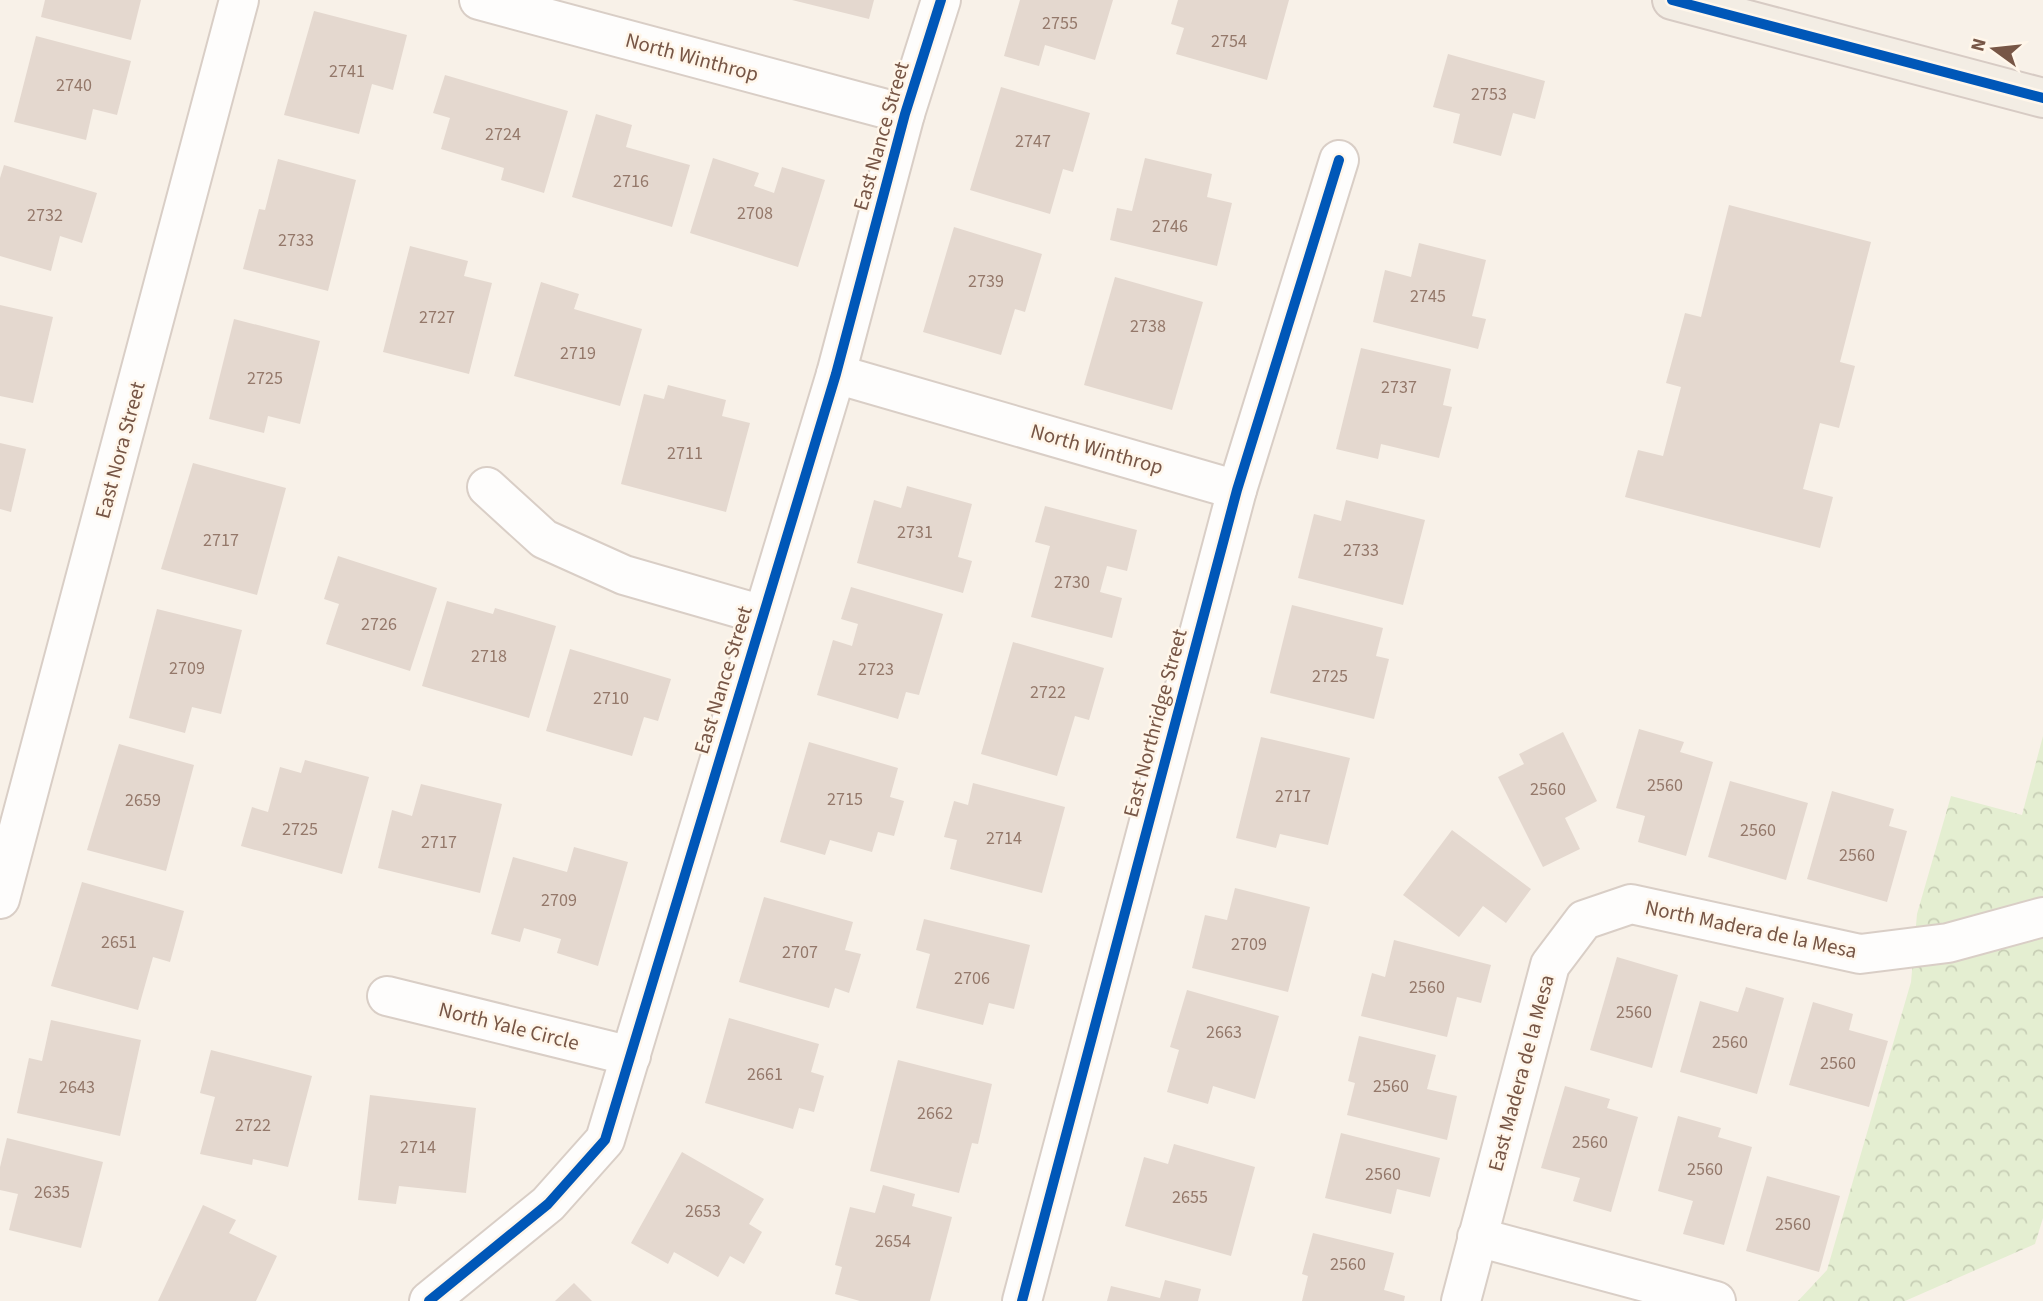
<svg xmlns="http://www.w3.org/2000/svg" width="2043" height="1301" font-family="'Source Sans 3',sans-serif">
	<defs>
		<pattern id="park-crowns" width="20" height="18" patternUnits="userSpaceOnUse" patternTransform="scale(1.75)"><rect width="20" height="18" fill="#e4eed1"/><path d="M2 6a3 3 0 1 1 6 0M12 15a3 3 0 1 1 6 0" fill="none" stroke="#c7ceb5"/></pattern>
	</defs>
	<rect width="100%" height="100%" fill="#f8f1e8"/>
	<path fill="url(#park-crowns)" d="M 2043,736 L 2043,1218 L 2035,1244 L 1905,1301 L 1798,1301 L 1827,1270 L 1911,982 L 1917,914 L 1951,796 L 2022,815 Z"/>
	<g fill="#e4d8cf">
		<path d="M 45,0 L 141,0 L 131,40 L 41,17 Z"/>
		<path d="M 792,0 L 874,0 L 869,19 Z"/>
		<path d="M 1020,0 L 1113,0 L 1095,60 L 1045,45 L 1039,66 L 1004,56 Z"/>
		<path d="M 1178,0 L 1289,0 L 1267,80 L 1176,54 L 1184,28 L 1171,24 Z"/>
		<path d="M 314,11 L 407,35 L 393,90 L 372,84 L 359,134 L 284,115 Z"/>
		<path d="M 36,36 L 131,61 L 117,115 L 93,109 L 86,140 L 14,122 Z"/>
		<path d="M 1448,54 L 1545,81 L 1535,119 L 1513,113 L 1501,156 L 1453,143 L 1460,114 L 1433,107 Z"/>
		<path d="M 445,75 L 568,111 L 544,193 L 501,180 L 504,168 L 441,149 L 450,118 L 433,113 Z"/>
		<path d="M 1001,87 L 1090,113 L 1073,172 L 1063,169 L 1050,214 L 970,190 Z"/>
		<path d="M 596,114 L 632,125 L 626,147 L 690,165 L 672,227 L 572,197 Z"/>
		<path d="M 713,158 L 759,173 L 754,186 L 774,193 L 782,167 L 825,180 L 798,267 L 690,233 Z"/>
		<path d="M 1145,158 L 1212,174 L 1207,197 L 1232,203 L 1217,266 L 1110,240 L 1117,208 L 1132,211 Z"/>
		<path d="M 278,159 L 356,180 L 328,291 L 243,269 L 259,209 L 265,210 Z"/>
		<path d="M 4,165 L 97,193 L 82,243 L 60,236 L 51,271 L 0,256 L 0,178 Z"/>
		<path d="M 1729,205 L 1871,242 L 1840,362 L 1855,366 L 1839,428 L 1820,423 L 1803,489 L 1833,497 L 1820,548 L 1625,497 L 1638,450 L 1663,456 L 1681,387 L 1666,383 L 1685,313 L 1701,317 Z"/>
		<path d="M 954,227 L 1042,254 L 1025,312 L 1015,309 L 1001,355 L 923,332 Z"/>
		<path d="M 1419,243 L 1486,260 L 1472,316 L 1486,319 L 1478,349 L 1373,322 L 1385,270 L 1411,277 Z"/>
		<path d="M 410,246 L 468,261 L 464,276 L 492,283 L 469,374 L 383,352 Z"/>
		<path d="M 1115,277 L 1203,302 L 1172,410 L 1084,385 Z"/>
		<path d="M 541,282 L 579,294 L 574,309 L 642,329 L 620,406 L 514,376 Z"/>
		<path d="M 0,305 L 53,317 L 33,403 L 0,396 Z"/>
		<path d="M 234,319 L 320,341 L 300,424 L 268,416 L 264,433 L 209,419 Z"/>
		<path d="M 1361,348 L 1451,369 L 1443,405 L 1452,407 L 1439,458 L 1381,444 L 1378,459 L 1336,449 Z"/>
		<path d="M 668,385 L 726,400 L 722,416 L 750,423 L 726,512 L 621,484 L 644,394 L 664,399 Z"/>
		<path d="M 0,443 L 26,449 L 11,512 L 0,509 Z"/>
		<path d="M 193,463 L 286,488 L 257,595 L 161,569 Z"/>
		<path d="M 907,486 L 972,504 L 958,557 L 972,561 L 963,593 L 857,563 L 874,500 L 901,508 Z"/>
		<path d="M 1346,500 L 1425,520 L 1403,605 L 1298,578 L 1314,514 L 1341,521 Z"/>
		<path d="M 1045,506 L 1137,530 L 1127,571 L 1107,566 L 1100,592 L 1122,598 L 1112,638 L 1031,617 L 1050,546 L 1035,542 Z"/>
		<path d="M 338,556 L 437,588 L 410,671 L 326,644 L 339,604 L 324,599 Z"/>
		<path d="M 851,587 L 943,614 L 919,695 L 906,692 L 898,719 L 817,695 L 833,640 L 852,646 L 858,624 L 841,619 Z"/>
		<path d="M 447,601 L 493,614 L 495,608 L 556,626 L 529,718 L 422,686 Z"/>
		<path d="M 1292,605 L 1383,628 L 1376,656 L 1389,659 L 1374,719 L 1270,693 Z"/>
		<path d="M 157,609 L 242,630 L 221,714 L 192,707 L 185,733 L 129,718 Z"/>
		<path d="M 1013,642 L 1104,668 L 1089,720 L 1075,716 L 1057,776 L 981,754 Z"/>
		<path d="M 570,649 L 671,679 L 658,721 L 644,717 L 632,756 L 546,731 Z"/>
		<path d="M 1639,729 L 1684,742 L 1680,752 L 1713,762 L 1686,856 L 1638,842 L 1645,816 L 1616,808 Z"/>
		<path d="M 1563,732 L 1597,801 L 1565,818 L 1580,849 L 1543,867 L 1498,777 L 1524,764 L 1519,754 Z"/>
		<path d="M 1261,737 L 1350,758 L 1328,845 L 1280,834 L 1276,848 L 1236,838 Z"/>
		<path d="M 809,742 L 898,768 L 890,797 L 904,801 L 894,836 L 878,832 L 872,852 L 830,840 L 825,855 L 780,842 Z"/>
		<path d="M 119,744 L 194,765 L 166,871 L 87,850 Z"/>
		<path d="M 305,760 L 369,777 L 342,874 L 241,846 L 252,807 L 268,812 L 280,767 L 301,773 Z"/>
		<path d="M 1730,781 L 1808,803 L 1786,880 L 1708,857 Z"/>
		<path d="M 973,783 L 1065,807 L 1042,893 L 950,869 L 957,840 L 944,837 L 954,801 L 968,805 Z"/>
		<path d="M 421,784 L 502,804 L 480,893 L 378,868 L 392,810 L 412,816 Z"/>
		<path d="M 1832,791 L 1894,809 L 1889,826 L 1907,831 L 1887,902 L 1807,879 Z"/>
		<path d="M 1452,830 L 1531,889 L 1506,923 L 1483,906 L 1459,937 L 1403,895 Z"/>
		<path d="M 574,847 L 628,862 L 598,966 L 557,953 L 561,939 L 524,928 L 520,942 L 491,934 L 513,857 L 567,872 Z"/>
		<path d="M 82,882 L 184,911 L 170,962 L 153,957 L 138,1010 L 51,986 Z"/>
		<path d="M 1235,888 L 1310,907 L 1288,992 L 1192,968 L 1205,915 L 1227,920 Z"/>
		<path d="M 764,897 L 853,922 L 845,950 L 861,954 L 849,993 L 835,988 L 829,1008 L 739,982 Z"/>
		<path d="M 924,919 L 1030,945 L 1014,1009 L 989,1003 L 983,1025 L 916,1008 L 930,954 L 916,950 Z"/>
		<path d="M 1394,940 L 1491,965 L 1481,1003 L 1457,997 L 1447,1037 L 1361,1016 L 1372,973 L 1385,977 Z"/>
		<path d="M 1617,957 L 1678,975 L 1652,1068 L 1590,1050 Z"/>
		<path d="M 1746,987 L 1784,998 L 1757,1094 L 1680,1072 L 1700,1001 L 1738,1012 Z"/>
		<path d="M 1187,990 L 1279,1016 L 1255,1099 L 1213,1086 L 1208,1104 L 1167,1092 L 1179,1050 L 1170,1047 Z"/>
		<path d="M 1813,1002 L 1853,1014 L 1849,1030 L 1888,1041 L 1869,1107 L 1789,1085 Z"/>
		<path d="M 729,1018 L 819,1044 L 811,1072 L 824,1076 L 814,1112 L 799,1108 L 793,1129 L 705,1103 Z"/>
		<path d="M 51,1020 L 141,1040 L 120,1136 L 17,1113 L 29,1058 L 42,1061 Z"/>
		<path d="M 1359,1036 L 1436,1055 L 1427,1089 L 1457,1096 L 1447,1140 L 1347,1115 L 1355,1083 L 1348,1081 Z"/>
		<path d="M 211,1050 L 312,1076 L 288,1167 L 253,1159 L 252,1165 L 200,1154 L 215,1097 L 200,1093 Z"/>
		<path d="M 898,1060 L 992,1084 L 978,1144 L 972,1143 L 959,1193 L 870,1171 Z"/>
		<path d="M 1565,1086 L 1610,1099 L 1607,1108 L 1638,1117 L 1611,1212 L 1573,1201 L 1580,1178 L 1541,1168 Z"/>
		<path d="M 370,1095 L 476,1108 L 466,1193 L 399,1186 L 396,1204 L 358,1200 Z"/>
		<path d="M 1678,1116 L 1721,1128 L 1718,1137 L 1752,1147 L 1724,1245 L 1683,1234 L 1693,1201 L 1658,1191 Z"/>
		<path d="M 1341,1133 L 1440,1158 L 1430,1197 L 1397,1189 L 1391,1214 L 1325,1198 Z"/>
		<path d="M 7,1138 L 103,1162 L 81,1248 L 9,1230 L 18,1194 L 0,1190 L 0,1167 Z"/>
		<path d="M 1174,1144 L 1255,1167 L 1231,1256 L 1125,1226 L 1144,1157 L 1168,1164 Z"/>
		<path d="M 682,1152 L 764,1199 L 749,1224 L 762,1232 L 744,1264 L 730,1256 L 718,1277 L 674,1252 L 668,1264 L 631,1243 Z"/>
		<path d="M 1767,1176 L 1840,1196 L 1819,1272 L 1746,1251 Z"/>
		<path d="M 883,1185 L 915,1194 L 912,1206 L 952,1217 L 930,1301 L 860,1301 L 835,1294 L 842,1267 L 835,1265 L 850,1207 L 875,1213 Z"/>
		<path d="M 203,1205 L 236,1220 L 229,1233 L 277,1256 L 256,1301 L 158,1301 Z"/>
		<path d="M 1313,1233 L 1394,1253 L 1384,1290 L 1405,1296 L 1404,1301 L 1302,1301 L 1308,1276 L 1302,1274 Z"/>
		<path d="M 1165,1280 L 1201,1289 L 1198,1301 L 1107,1301 L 1111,1286 L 1160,1298 Z"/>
		<path d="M 574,1283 L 592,1301 L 555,1301 Z"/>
	</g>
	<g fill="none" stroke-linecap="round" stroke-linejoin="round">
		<defs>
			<g id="minor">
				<path d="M 479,0 L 905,114"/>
				<path d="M 836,374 L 1237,490"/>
				<path d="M 487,487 L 544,539 L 624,575 L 763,615"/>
				<path d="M 0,899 L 239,0"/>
				<path d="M 387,996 L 631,1056"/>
				<path d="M 1477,1237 L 1716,1301"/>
				<path d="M 429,1301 L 548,1204 L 605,1140 L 836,374 L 905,114 L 941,0"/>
				<path d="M 1022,1301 L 1237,490 L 1339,160"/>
				<path d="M 1461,1301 L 1550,965 L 1584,920 L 1631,904 L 1860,954 L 1948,943 L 2043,917"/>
			</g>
			<path id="major" d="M 1672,0 L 2043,98"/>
		</defs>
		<use href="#minor" stroke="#d9cec6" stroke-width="42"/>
		<use href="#major" stroke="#d7cbc4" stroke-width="42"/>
		<use href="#minor" stroke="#fefdfc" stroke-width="38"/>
		<use href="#major" stroke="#f3ede4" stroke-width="38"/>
		<defs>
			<g id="cycleway">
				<path d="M 1672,0 L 2043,98"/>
				<path d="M 429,1301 L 548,1204 L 605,1140 L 836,374 L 905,114 L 941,0"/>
				<path d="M 1022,1301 L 1237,490 L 1339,160"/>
			</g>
		</defs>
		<use href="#cycleway" stroke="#fff6ea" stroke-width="15"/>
		<use href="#cycleway" stroke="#0057b8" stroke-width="10"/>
	</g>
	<g text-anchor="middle" stroke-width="5" stroke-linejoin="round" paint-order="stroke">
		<g font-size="18" fill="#94786a">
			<text x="1060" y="29">2755</text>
			<text x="1229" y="47">2754</text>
			<text x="347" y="77">2741</text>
			<text x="74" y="91">2740</text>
			<text x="1489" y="100">2753</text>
			<text x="503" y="140">2724</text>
			<text x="1033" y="147">2747</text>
			<text x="631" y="187">2716</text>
			<text x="755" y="219">2708</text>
			<text x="45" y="221">2732</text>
			<text x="1170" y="232">2746</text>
			<text x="296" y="246">2733</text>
			<text x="986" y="287">2739</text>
			<text x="1428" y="302">2745</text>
			<text x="437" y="323">2727</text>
			<text x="1148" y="332">2738</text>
			<text x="578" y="359">2719</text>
			<text x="265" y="384">2725</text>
			<text x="1399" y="393">2737</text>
			<text x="685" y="459">2711</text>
			<text x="915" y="538">2731</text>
			<text x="221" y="546">2717</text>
			<text x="1361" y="556">2733</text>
			<text x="1072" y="588">2730</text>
			<text x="379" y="630">2726</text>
			<text x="489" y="662">2718</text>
			<text x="187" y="674">2709</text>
			<text x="876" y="675">2723</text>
			<text x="1330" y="682">2725</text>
			<text x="1048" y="698">2722</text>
			<text x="611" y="704">2710</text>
			<text x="1665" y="791">2560</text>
			<text x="1548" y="795">2560</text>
			<text x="1293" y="802">2717</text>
			<text x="845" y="805">2715</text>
			<text x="143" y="806">2659</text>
			<text x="300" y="835">2725</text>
			<text x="1758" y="836">2560</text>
			<text x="1004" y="844">2714</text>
			<text x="439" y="848">2717</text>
			<text x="1857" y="861">2560</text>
			<text x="559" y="906">2709</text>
			<text x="119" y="948">2651</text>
			<text x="1249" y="950">2709</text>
			<text x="800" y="958">2707</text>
			<text x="972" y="984">2706</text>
			<text x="1427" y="993">2560</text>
			<text x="1634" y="1018">2560</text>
			<text x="1224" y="1038">2663</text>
			<text x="1730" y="1048">2560</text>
			<text x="1838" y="1069">2560</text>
			<text x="765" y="1080">2661</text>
			<text x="1391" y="1092">2560</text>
			<text x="77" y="1093">2643</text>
			<text x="935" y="1119">2662</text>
			<text x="253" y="1131">2722</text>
			<text x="1590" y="1148">2560</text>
			<text x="418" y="1153">2714</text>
			<text x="1705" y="1175">2560</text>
			<text x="1383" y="1180">2560</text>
			<text x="52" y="1198">2635</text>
			<text x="1190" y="1203">2655</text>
			<text x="703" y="1217">2653</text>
			<text x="1793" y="1230">2560</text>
			<text x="893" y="1247">2654</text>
			<text x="1348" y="1270">2560</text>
		</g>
		<g font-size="21" fill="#775646" stroke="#fff6ea">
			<text transform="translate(692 57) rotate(15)" y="7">North Winthrop</text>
			<text transform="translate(881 136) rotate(-74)" y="7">East Nance Street</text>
			<text transform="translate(1097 449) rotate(16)" y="7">North Winthrop</text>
			<text transform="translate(120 450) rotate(-75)" y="7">East Nora Street</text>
			<text transform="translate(723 680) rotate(-73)" y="7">East Nance Street</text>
			<text transform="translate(1155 723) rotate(-75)" y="7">East Northridge Street</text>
			<text transform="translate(1751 929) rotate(12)" y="7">North Madera de la Mesa</text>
			<text transform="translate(509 1026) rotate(14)" y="7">North Yale Circle</text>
			<text transform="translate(1521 1073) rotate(-75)" y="7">East Madera de la Mesa</text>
		</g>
	</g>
	<g transform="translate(1994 49) rotate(285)" stroke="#fff6ea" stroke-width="5" paint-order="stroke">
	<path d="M0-5L12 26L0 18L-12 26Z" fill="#775646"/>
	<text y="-10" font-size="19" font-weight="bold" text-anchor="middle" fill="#775646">N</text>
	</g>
</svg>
